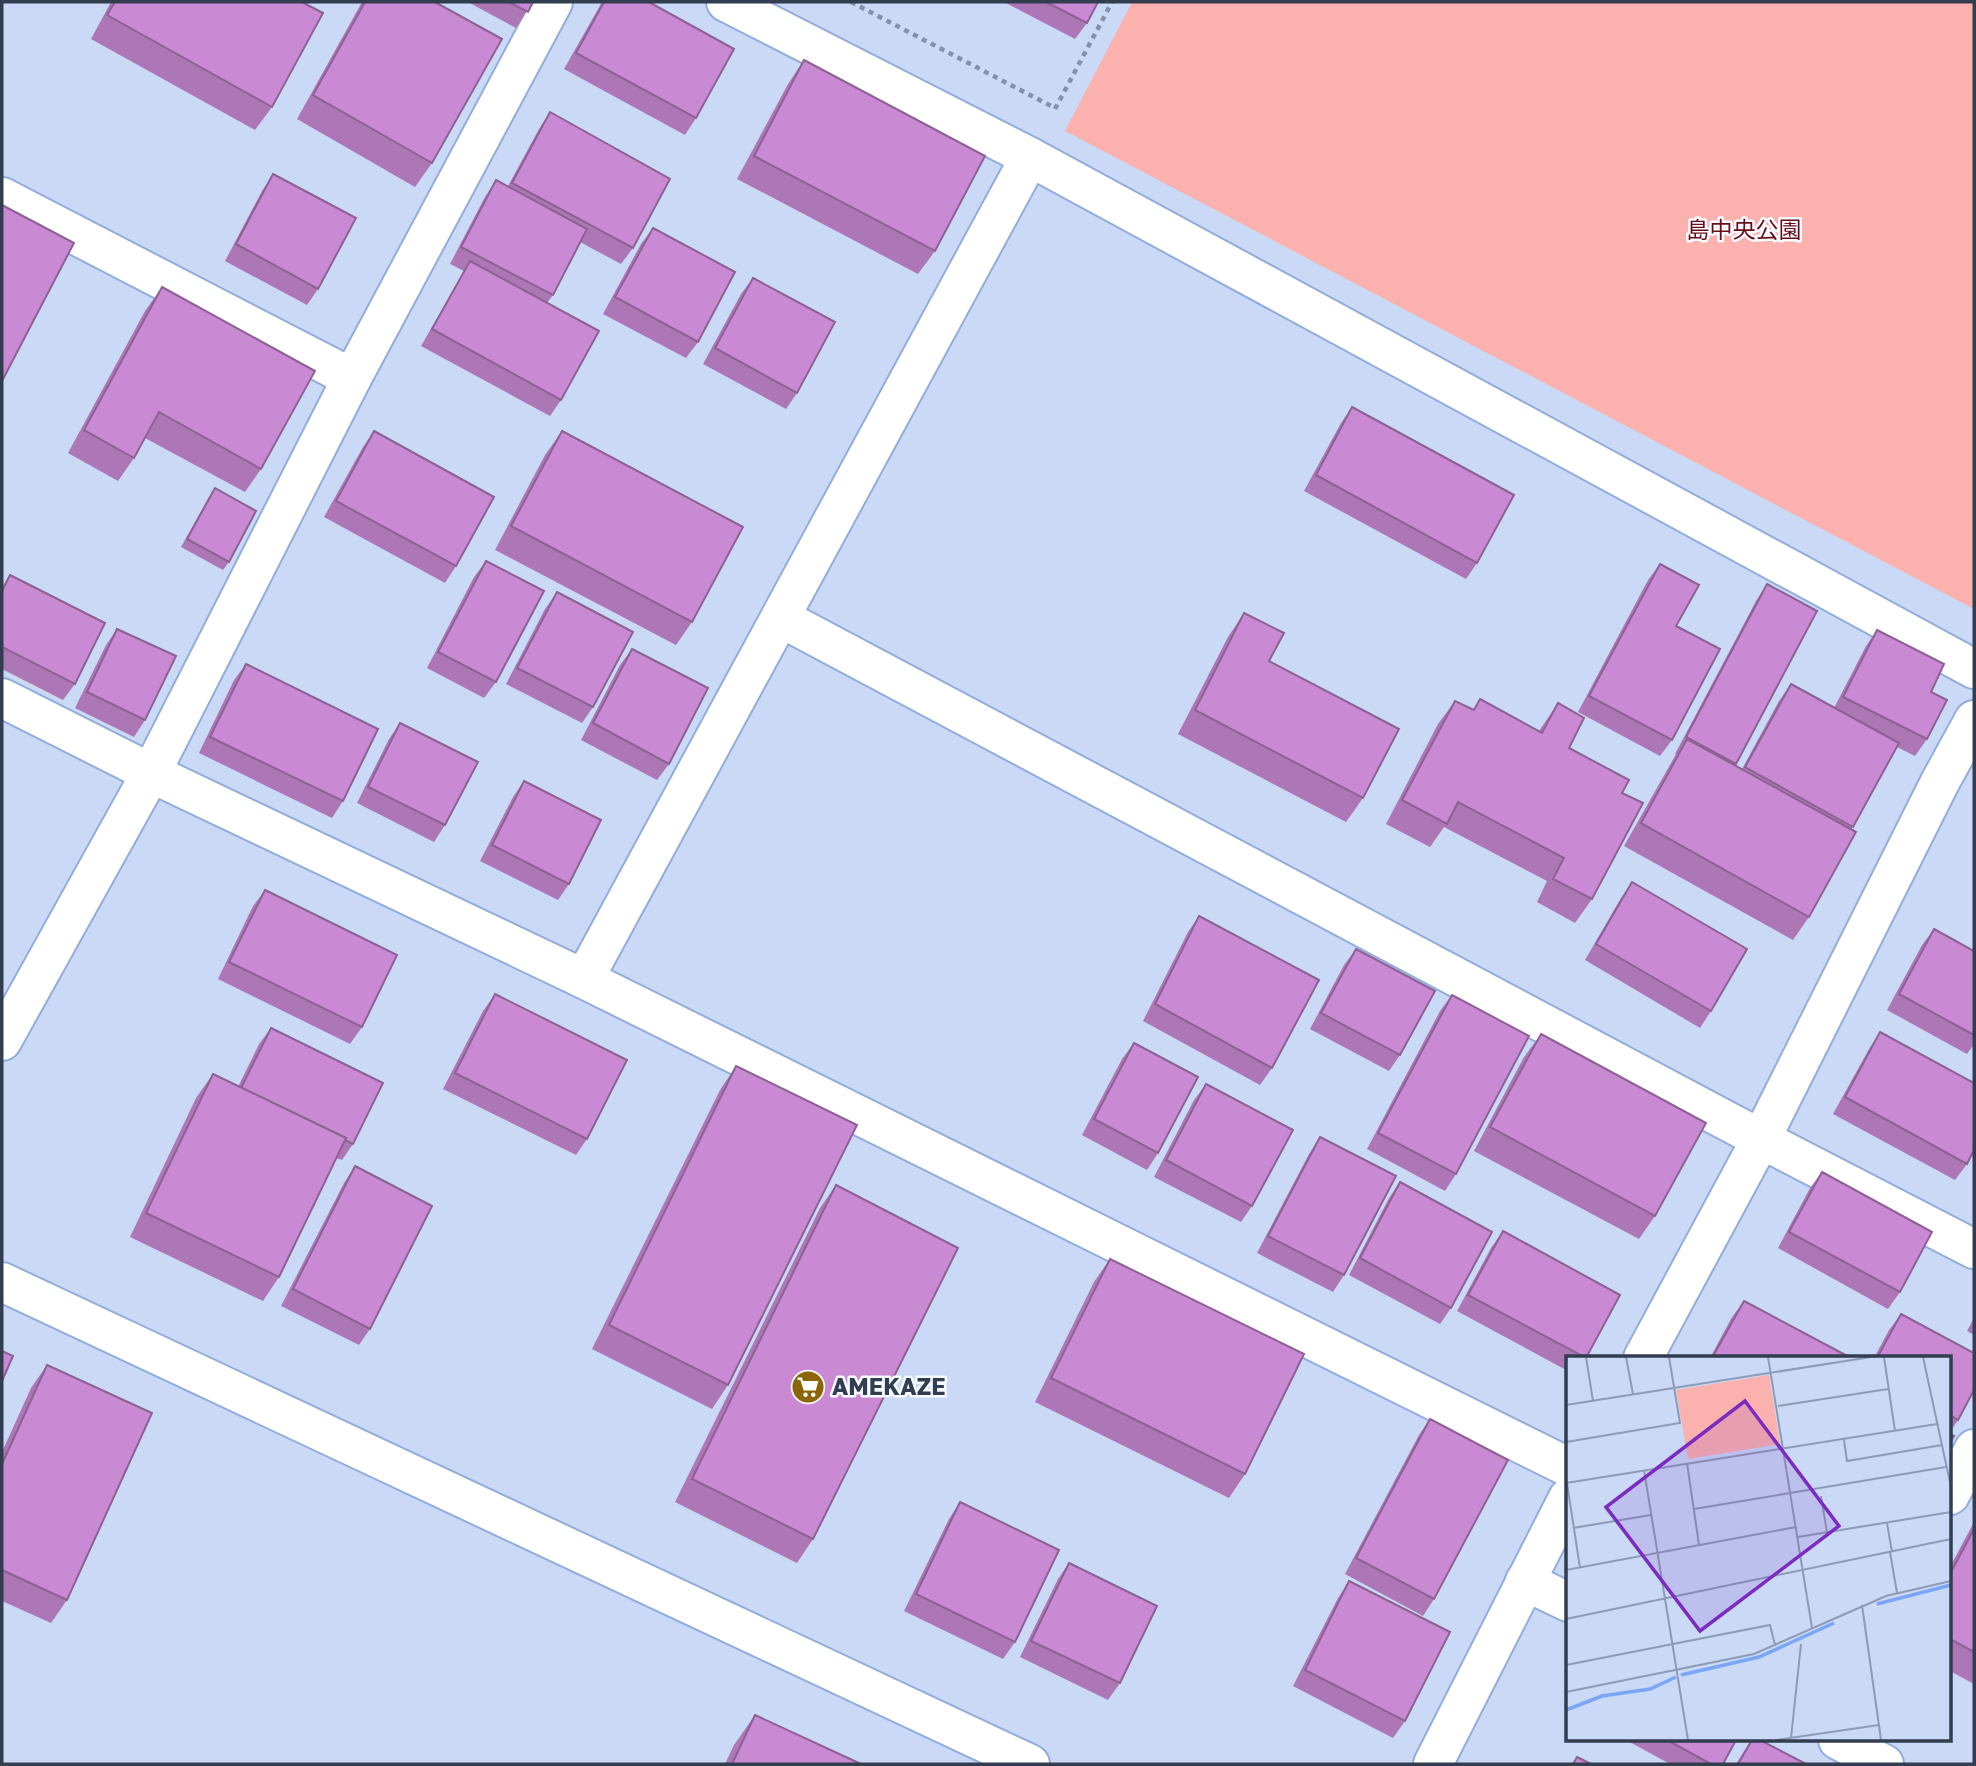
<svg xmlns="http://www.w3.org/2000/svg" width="1976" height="1766" font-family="'Golos Text','Noto Sans JP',sans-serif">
	<rect width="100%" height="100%" fill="#c9d9f6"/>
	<path fill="#fbb2af" d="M 1132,2 L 1974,2 L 1974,609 L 1065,131 Z"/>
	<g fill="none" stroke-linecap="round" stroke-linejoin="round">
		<defs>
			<g id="minor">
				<path d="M 726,2 L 1030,157 L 1974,669"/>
				<path d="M 2,197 L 352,378"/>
				<path d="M 781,618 L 1761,1139 L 1974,1249"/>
				<path d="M 2,698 L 151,773 L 584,979 L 1568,1467"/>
				<path d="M 584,979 L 1030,157"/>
				<path d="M 2,1041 L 151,773 L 352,378 L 553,2"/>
				<path d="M 1643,1358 L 1761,1139 L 1940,782 L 1974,720"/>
				<path d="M 1950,1495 L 1974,1449"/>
				<path d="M 1525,1581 L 1568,1602"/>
				<path d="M 1838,1740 L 1884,1764"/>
				<path d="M 1433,1764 L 1568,1498"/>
			</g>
			<path id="tertiary" d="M 2,1282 L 1030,1764"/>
		</defs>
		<use href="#minor" stroke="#93addb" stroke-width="42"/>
		<use href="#tertiary" stroke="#93addb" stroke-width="42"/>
		<g stroke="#8391a9" stroke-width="4.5" stroke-dasharray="5 5" stroke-linecap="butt">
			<path d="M 851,2 L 1055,108"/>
			<path d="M 1055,109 L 1112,2"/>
		</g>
		<use href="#minor" stroke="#fff" stroke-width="38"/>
		<use href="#tertiary" stroke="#fff" stroke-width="38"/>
	</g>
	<g fill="#ad77b5">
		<path d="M 111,2 L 302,2 L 272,107 L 255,130 L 91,39 Z"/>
		<path d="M 362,2 L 435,2 L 432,163 L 415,187 L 297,119 Z"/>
		<path d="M 468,2 L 533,2 L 516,28 Z"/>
		<path d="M 602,2 L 649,2 L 696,118 L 685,135 L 564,69 Z"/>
		<path d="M 1004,2 L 1098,2 L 1087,23 L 1075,39 Z"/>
		<path d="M 804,60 L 935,251 L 918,274 L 737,179 L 788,84 Z"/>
		<path d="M 550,112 L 633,248 L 621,264 L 580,242 L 553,295 L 547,303 L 561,400 L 550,416 L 421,346 L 464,271 L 450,264 L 485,197 L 496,180 L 508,186 L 539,129 Z"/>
		<path d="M 273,174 L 318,289 L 307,305 L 225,261 L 262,191 Z"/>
		<path d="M 653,228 L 698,342 L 686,358 L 603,314 L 641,244 Z"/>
		<path d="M 753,278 L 797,393 L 786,409 L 703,364 L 741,294 Z"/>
		<path d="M 162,287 L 261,469 L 245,492 L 145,438 L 134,458 L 118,481 L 68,453 L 145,311 Z"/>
		<path d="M 1352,407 L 1477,563 L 1466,579 L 1304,491 L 1341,423 Z"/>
		<path d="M 374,431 L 456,566 L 445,583 L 324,517 L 363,447 Z"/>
		<path d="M 562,431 L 692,622 L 676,645 L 495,550 L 545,455 Z"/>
		<path d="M 215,488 L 229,562 L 223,570 L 181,547 L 209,497 Z"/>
		<path d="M 486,561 L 496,682 L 484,698 L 427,668 L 474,577 Z"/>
		<path d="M 1660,564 L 1676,626 L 1672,740 L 1660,756 L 1578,712 L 1648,580 Z"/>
		<path d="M 10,575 L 75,684 L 63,700 L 2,669 L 2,587 Z"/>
		<path d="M 1767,584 L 1817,611 L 1735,765 L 1742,769 L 1779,701 L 1791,684 L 1834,708 L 1866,646 L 1877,630 L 1931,692 L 1927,739 L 1915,756 L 1897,747 L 1851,830 L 1809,917 L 1793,940 L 1624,846 L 1671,763 L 1676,754 L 1675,754 L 1756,601 Z"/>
		<path d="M 557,592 L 593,707 L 582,723 L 506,684 L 545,609 Z"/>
		<path d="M 1244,613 L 1269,661 L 1363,798 L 1346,822 L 1178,734 L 1228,637 Z"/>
		<path d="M 117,629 L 145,720 L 134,737 L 75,708 L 106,645 Z"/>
		<path d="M 632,649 L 669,764 L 657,780 L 581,740 L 620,665 Z"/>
		<path d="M 246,664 L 343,801 L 332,818 L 199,753 L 234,680 Z"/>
		<path d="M 1480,699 L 1539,731 L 1558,703 L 1569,748 L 1622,793 L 1592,899 L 1575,923 L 1537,902 L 1547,881 L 1444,827 L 1430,847 L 1386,824 L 1438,724 L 1455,701 L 1473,710 Z"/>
		<path d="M 400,723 L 445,825 L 434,842 L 357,803 L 389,739 Z"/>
		<path d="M 524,781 L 569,884 L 558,900 L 480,861 L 513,797 Z"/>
		<path d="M 1632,882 L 1711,1011 L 1700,1028 L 1585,960 L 1621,898 Z"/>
		<path d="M 265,890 L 362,1027 L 350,1044 L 218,979 L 253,906 Z"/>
		<path d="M 1199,916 L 1272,1068 L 1260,1085 L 1143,1021 L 1188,932 Z"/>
		<path d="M 1934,929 L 1974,951 L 1974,1044 L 1967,1054 L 1887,1010 L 1922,945 Z"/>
		<path d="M 1356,949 L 1400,1055 L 1389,1071 L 1310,1029 L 1344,965 Z"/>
		<path d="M 495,994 L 587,1139 L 576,1155 L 443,1089 L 483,1011 Z"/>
		<path d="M 1452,995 L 1456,1174 L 1445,1191 L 1367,1149 L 1440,1011 Z"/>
		<path d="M 271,1028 L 353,1144 L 342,1160 L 336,1158 L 279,1277 L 263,1301 L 130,1237 L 196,1098 L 213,1074 L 238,1087 L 259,1044 Z"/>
		<path d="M 1880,1032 L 1967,1164 L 1955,1180 L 1833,1114 L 1869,1049 Z"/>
		<path d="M 1541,1034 L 1655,1216 L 1639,1239 L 1474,1151 L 1524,1057 Z"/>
		<path d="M 1134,1043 L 1158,1153 L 1147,1170 L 1082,1135 L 1122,1059 Z"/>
		<path d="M 736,1066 L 728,1385 L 712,1409 L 592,1349 L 720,1090 Z"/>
		<path d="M 1206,1084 L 1252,1206 L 1241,1222 L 1154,1177 L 1194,1100 Z"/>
		<path d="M 1320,1137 L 1344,1275 L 1333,1292 L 1257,1253 L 1309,1154 Z"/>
		<path d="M 355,1166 L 370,1329 L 359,1345 L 281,1306 L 344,1183 Z"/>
		<path d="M 1822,1172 L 1900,1292 L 1888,1309 L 1778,1248 L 1810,1188 Z"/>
		<path d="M 1400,1182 L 1451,1308 L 1440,1324 L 1349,1275 L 1389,1198 Z"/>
		<path d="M 836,1185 L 813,1539 L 797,1563 L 675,1502 L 820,1208 Z"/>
		<path d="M 1503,1231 L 1586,1358 L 1568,1358 L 1568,1371 L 1457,1311 L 1491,1248 Z"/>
		<path d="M 1110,1259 L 1245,1474 L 1229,1498 L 1035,1402 L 1094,1282 Z"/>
		<path d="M 1744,1301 L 1851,1358 L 1710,1358 L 1732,1317 Z"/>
		<path d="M 1901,1314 L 1974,1353 L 1974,1390 L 1958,1420 L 1950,1432 L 1950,1358 L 1874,1358 L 1889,1330 Z"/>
		<path d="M 1974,1318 L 1974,1335 L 1967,1331 Z"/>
		<path d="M 47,1365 L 67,1600 L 51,1623 L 2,1601 L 2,1452 L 31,1388 Z"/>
		<path d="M 1430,1419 L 1434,1599 L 1423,1616 L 1345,1574 L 1419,1435 Z"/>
		<path d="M 960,1502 L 1015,1642 L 1003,1659 L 904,1611 L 949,1519 Z"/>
		<path d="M 1974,1522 L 1974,1684 L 1950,1671 L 1950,1567 Z"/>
		<path d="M 1069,1563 L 1120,1683 L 1108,1700 L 1020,1657 L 1058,1579 Z"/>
		<path d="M 1349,1581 L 1405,1721 L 1393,1738 L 1293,1686 L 1338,1598 Z"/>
		<path d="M 755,1715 L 861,1764 L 725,1764 L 734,1745 Z"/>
		<path d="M 1626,1740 L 1736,1740 L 1723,1764 L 1670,1764 Z"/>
		<path d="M 1751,1740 L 1806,1764 L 1736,1764 Z"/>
	</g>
	<g fill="#c98ad3" stroke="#8d6194" stroke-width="2">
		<path d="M 115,2 L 302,2 L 323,13 L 272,107 L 107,15 Z"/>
		<path d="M 365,2 L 435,2 L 502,39 L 432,163 L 313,95 Z"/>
		<path d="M 509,2 L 533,2 L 528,12 Z"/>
		<path d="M 604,2 L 649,2 L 734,49 L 696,118 L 576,53 Z"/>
		<path d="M 1046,2 L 1098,2 L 1087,23 Z"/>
		<path d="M 804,60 L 985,156 L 935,251 L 754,156 Z"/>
		<path d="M 550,112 L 670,179 L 633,248 L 512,183 Z"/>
		<path d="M 273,174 L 356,218 L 318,289 L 236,244 Z"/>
		<path d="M 496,180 L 587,229 L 553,295 L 461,247 Z"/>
		<path d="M 2,205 L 74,243 L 2,381 Z"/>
		<path d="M 653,228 L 735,272 L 698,342 L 615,297 Z"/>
		<path d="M 470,261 L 599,331 L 561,400 L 432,329 Z"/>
		<path d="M 753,278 L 835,322 L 797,393 L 715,348 Z"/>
		<path d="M 162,287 L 315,371 L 261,469 L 159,412 L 134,458 L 84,430 Z"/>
		<path d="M 1352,407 L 1514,495 L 1477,563 L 1316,475 Z"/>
		<path d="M 374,431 L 494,497 L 456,566 L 336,501 Z"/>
		<path d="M 562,431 L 743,527 L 692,622 L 511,526 Z"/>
		<path d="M 215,488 L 256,511 L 229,562 L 187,539 Z"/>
		<path d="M 486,561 L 544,591 L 496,682 L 438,652 Z"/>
		<path d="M 1660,564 L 1699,585 L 1676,626 L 1720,649 L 1672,740 L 1589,696 Z"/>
		<path d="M 10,575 L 105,623 L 75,684 L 2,647 L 2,591 Z"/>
		<path d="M 1767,584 L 1817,611 L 1736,764 L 1686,737 Z"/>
		<path d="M 557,592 L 633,632 L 593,707 L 517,668 Z"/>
		<path d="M 1244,613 L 1284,633 L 1269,661 L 1399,729 L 1363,798 L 1195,710 Z"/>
		<path d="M 117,629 L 176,656 L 145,720 L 87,692 Z"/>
		<path d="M 1877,630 L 1944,664 L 1931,692 L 1947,700 L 1927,739 L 1843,697 Z"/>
		<path d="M 632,649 L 708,688 L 669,764 L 593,723 Z"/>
		<path d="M 246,664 L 378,729 L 343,801 L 210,737 Z"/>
		<path d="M 1791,684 L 1899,743 L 1853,827 L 1745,767 Z"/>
		<path d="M 1480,699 L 1542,733 L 1558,703 L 1584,718 L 1569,748 L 1629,780 L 1622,793 L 1643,803 L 1592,899 L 1553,879 L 1564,858 L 1458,802 L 1447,824 L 1402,800 L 1455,701 L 1474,710 Z"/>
		<path d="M 400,723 L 478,762 L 445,825 L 368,787 Z"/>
		<path d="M 1687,739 L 1856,832 L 1809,917 L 1641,823 Z"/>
		<path d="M 524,781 L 601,820 L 569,884 L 492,845 Z"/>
		<path d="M 1632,882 L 1747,949 L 1711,1011 L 1596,944 Z"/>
		<path d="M 265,890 L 397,955 L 362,1027 L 229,962 Z"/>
		<path d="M 1199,916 L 1319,980 L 1272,1068 L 1155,1004 Z"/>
		<path d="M 1934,929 L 1974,951 L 1974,1035 L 1899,994 Z"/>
		<path d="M 1356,949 L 1435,991 L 1400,1055 L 1321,1013 Z"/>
		<path d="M 495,994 L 627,1060 L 587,1139 L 455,1073 Z"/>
		<path d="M 1452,995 L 1529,1036 L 1456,1174 L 1378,1133 Z"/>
		<path d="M 271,1028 L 383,1083 L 353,1144 L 345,1140 L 346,1138 L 241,1088 Z"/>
		<path d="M 1880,1032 L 1974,1083 L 1974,1150 L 1967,1164 L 1845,1097 Z"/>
		<path d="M 1541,1034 L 1706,1123 L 1655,1216 L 1490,1127 Z"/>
		<path d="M 1134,1043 L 1198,1077 L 1158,1153 L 1094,1119 Z"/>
		<path d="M 736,1066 L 857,1125 L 728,1385 L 609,1325 Z"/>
		<path d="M 213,1074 L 346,1138 L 279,1277 L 146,1213 Z"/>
		<path d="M 1206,1084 L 1293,1130 L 1252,1206 L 1166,1160 Z"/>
		<path d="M 1320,1137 L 1396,1176 L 1344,1275 L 1268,1236 Z"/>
		<path d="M 355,1166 L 432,1206 L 370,1329 L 293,1289 Z"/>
		<path d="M 1822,1172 L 1932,1232 L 1900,1292 L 1789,1232 Z"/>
		<path d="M 1400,1182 L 1492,1232 L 1451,1308 L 1360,1258 Z"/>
		<path d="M 836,1185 L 958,1248 L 813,1539 L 692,1479 Z"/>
		<path d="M 1503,1231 L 1620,1295 L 1586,1358 L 1468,1295 Z"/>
		<path d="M 1110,1259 L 1304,1354 L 1245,1474 L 1051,1378 Z"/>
		<path d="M 1744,1301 L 1851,1358 L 1712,1358 Z"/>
		<path d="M 1901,1314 L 1974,1353 L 1974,1390 L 1958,1420 L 1950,1415 L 1950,1358 L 1877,1358 Z"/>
		<path d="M 2,1351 L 13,1356 L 2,1381 Z"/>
		<path d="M 47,1365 L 152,1413 L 67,1600 L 2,1570 L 2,1464 Z"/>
		<path d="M 1430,1419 L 1508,1460 L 1434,1599 L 1356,1558 Z"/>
		<path d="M 1950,1434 L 1954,1436 L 1950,1443 Z"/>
		<path d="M 960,1502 L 1059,1550 L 1015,1642 L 916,1594 Z"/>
		<path d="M 1974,1529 L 1974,1652 L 1950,1639 L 1950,1574 Z"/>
		<path d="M 1069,1563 L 1157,1606 L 1120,1683 L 1031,1641 Z"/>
		<path d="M 1349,1581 L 1450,1632 L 1405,1721 L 1305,1670 Z"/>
		<path d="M 755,1715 L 861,1764 L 732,1764 Z"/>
		<path d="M 1667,1740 L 1736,1740 L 1723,1764 L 1711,1764 Z"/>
		<path d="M 1752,1740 L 1760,1740 L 1806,1764 L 1738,1764 Z"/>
		<path d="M 1577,1757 L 1591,1764 L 1573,1764 Z"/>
	</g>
	<defs>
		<symbol id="supermarket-disc" viewBox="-11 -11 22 22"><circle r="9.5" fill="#8b6506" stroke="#f7faff"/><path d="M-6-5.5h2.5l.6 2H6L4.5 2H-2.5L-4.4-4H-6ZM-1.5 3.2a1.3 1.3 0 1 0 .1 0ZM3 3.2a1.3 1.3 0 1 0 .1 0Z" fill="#fff"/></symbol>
	</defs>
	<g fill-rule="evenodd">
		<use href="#supermarket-disc" x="789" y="1368" width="38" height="38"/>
	</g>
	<g text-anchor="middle" stroke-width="5" stroke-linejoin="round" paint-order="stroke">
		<g font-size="23" fill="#680d17" stroke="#f7faff">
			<text x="1744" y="238">島中央公園</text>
		</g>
		<g font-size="23" font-weight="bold" fill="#323d50" stroke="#f7faff" text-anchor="start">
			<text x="832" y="1395">AMEKAZE</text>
		</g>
	</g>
	<g transform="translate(1566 1356)">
		<rect width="385" height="385" fill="#c9d9f6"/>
		<path d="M 203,19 L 214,88 L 122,103 L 110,34 Z" fill="#fbb2af"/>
		<path fill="none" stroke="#7ca6f5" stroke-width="3.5" d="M 311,248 L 385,229M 115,319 L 193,301 L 268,267M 0,354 L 36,340 L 84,333 L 110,321"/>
		<path fill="none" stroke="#8d9bb4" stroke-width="2" d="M 20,1 L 27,45M 60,1 L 67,38M 202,1 L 246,272M 318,1 L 329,75M 357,1 L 385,131M 0,49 L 305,1M 212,50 L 322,33M 278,84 L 281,105 L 376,89M 0,86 L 114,67 L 103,1M 121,107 L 133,189M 78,114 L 122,384M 0,127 L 371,68M 1,127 L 14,212M 255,140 L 261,176M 128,153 L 380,111M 321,167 L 326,196M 7,172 L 85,159M 232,181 L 385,156M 324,196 L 331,237M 0,214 L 230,171M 296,249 L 315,384M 0,263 L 385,183M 0,309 L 204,269 L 209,289M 0,336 L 188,298 L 320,240 L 385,225M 225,382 L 235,288M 211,384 L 313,369"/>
		<path fill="#7b2cbf" fill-opacity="0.15" stroke="#7b2cbf" stroke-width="3.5" d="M 179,45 L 273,170 L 134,275 L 40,151 Z"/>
		<rect width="385" height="385" fill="none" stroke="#323d50" stroke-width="3.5"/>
	</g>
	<rect width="1976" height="1766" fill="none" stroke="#323d50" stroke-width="7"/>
</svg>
